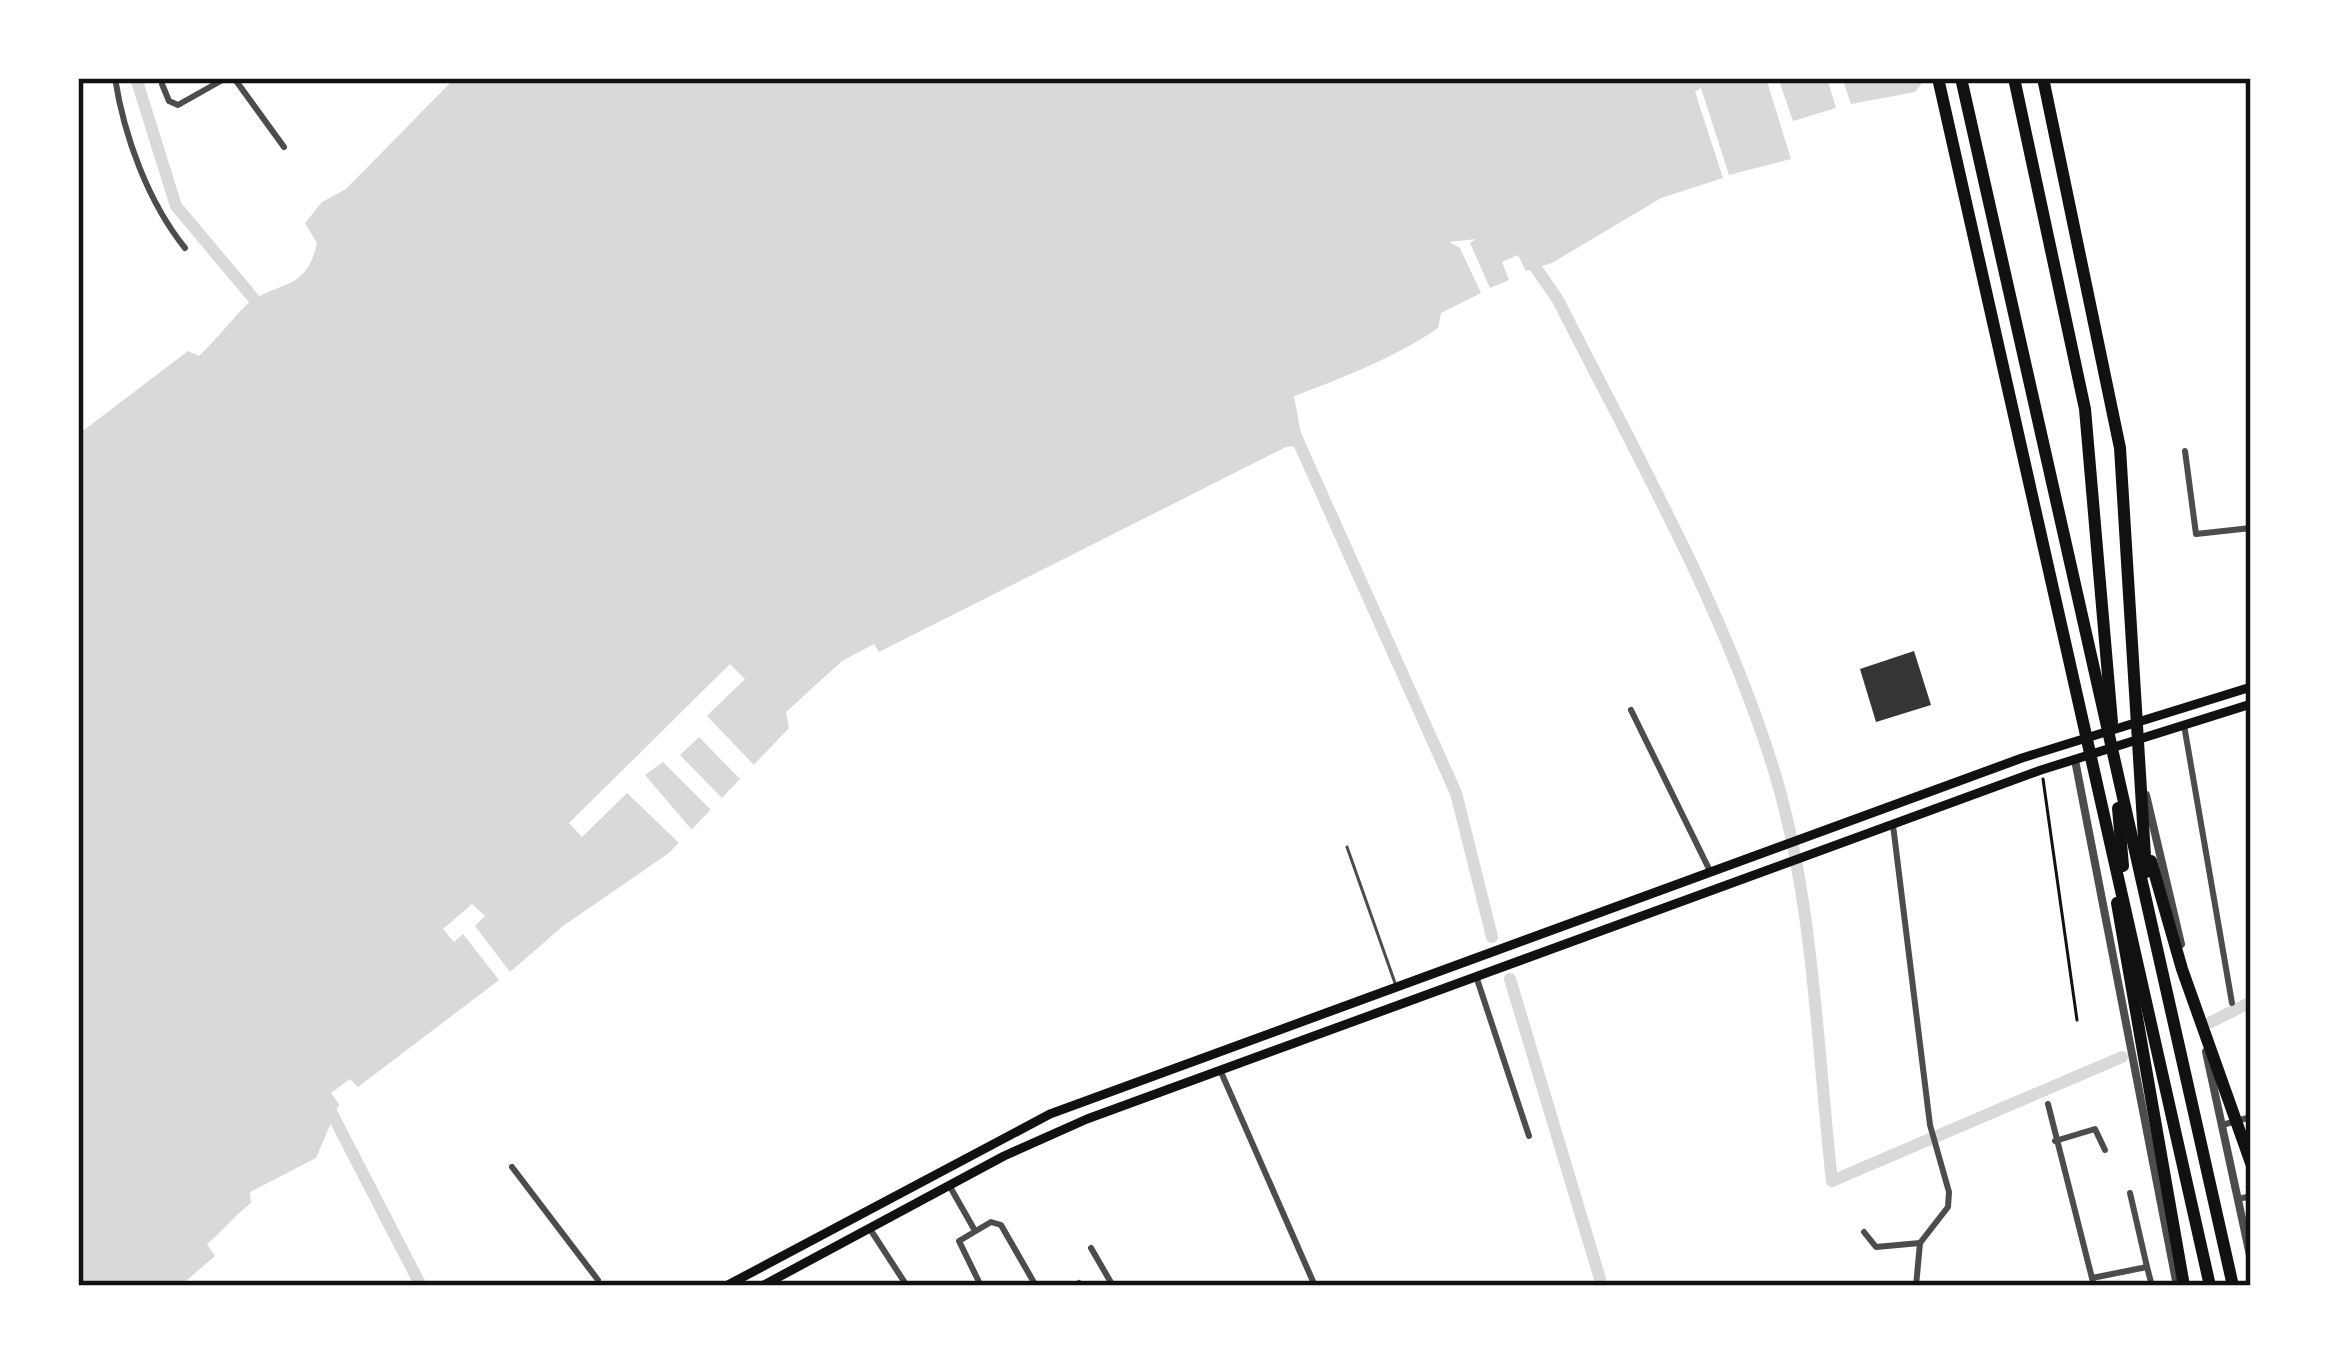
<svg xmlns="http://www.w3.org/2000/svg" width="2329" height="1364" font-family="'Archivo Narrow',sans-serif">
	<rect width="100%" height="100%" fill="#fff"/>
	<g fill="#d9d9d9">
		<path d="M 455,78 L 1766,78 L 1791,159 L 1729,175 L 1701,88 L 1695,92 L 1723,178 L 1661,198 L 1552,263 L 1526,271 L 1518,255 L 1502,262 L 1509,280 L 1490,288 L 1470,243 L 1476,239 L 1449,242 L 1460,248 L 1481,293 L 1441,313 L 1438,328 C 1400,355 1338,380 1294,396 L 1303,445 L 1286,447 L 879,652 L 874,644 L 842,661 L 786,712 L 789,728 L 669,853 L 563,926 L 510,972 L 475,926 L 485,916 L 472,904 L 443,929 L 454,942 L 463,934 L 499,980 L 358,1087 L 350,1079 L 331,1093 L 339,1104 L 316,1158 L 250,1192 L 251,1203 C 234,1216 221,1233 207,1244 L 215,1256 L 180,1286 L 78,1286 L 78,426 L 84,430 L 188,351 L 199,356 C 215,342 243,305 254,299 C 285,281 307,288 317,243 L 305,223 L 322,202 L 346,189 Z"/>
		<path d="M 1778,78 L 1827,78 L 1836,108 L 1793,121 Z"/>
		<path d="M 1842,78 L 1926,78 L 1915,92 L 1851,104 Z"/>
	</g>
	<path fill="#fff" d="M 730,664 L 745,679 L 707,716 L 754,765 L 740,779 L 699,737 L 680,755 L 722,798 L 711,810 L 663,762 L 645,775 L 692,830 L 679,843 L 627,793 L 582,837 L 569,823 Z"/>
	<g fill="none" stroke-linecap="round" stroke-linejoin="round">
		<g stroke="#d9d9d9" stroke-width="12">
			<path d="M 136,78 L 176,206 L 254,299"/>
			<path d="M 1529,258 L 1558,300 C 1635,453 1725,609 1775,774 C 1814,903 1817,1048 1832,1181 L 2122,1057"/>
			<path d="M 1294,432 L 1456,793 L 1492,937"/>
			<path d="M 1510,979 L 1600,1279"/>
			<path d="M 2211,1022 L 2251,1002"/>
			<path d="M 328,1106 L 421,1286"/>
		</g>
	</g>
	<path fill="#353535" d="M 1914,651 L 1931,705 L 1876,722 L 1860,669 Z"/>
	<g fill="none" stroke-linecap="round" stroke-linejoin="round">
		<path stroke="#111" stroke-width="3" d="M 2043,779 L 2077,1020"/>
		<path stroke="#4c4c4c" stroke-width="3" d="M 1347,847 L 1395,983"/>
		<g stroke="#4c4c4c" stroke-width="6">
			<path d="M 115,78 C 124,136 148,202 185,248"/>
			<path d="M 234,78 L 284,147"/>
			<path d="M 162,84 L 169,101 L 178,105 L 226,78"/>
			<path d="M 2185,451 L 2196,534 L 2251,528"/>
			<path d="M 1631,710 L 1711,873"/>
			<path d="M 2184,725 L 2232,1003"/>
			<path d="M 1893,825 L 1930,1125 L 1949,1192 L 1948,1207 L 1920,1243 L 1916,1286"/>
			<path d="M 1476,976 L 1529,1136"/>
			<path d="M 1221,1072 L 1315,1286"/>
			<path d="M 2048,1104 L 2094,1286"/>
			<path d="M 2222,1125 L 2251,1117"/>
			<path d="M 2055,1141 L 2095,1129 L 2105,1150"/>
			<path d="M 512,1167 L 598,1280"/>
			<path d="M 949,1185 L 974,1229"/>
			<path d="M 2238,1199 L 2251,1196"/>
			<path d="M 870,1229 L 907,1286"/>
			<path d="M 1864,1232 L 1876,1247 L 1920,1243"/>
			<path d="M 1091,1248 L 1113,1286"/>
			<path d="M 2147,1267 L 2152,1286"/>
			<path d="M 2092,1278 L 2147,1267 L 2130,1193"/>
			<path d="M 1079,1283 L 1082,1286"/>
			<path d="M 981,1286 L 959,1241 L 991,1222 L 1001,1225 L 1036,1286"/>
		</g>
		<g stroke="#4c4c4c" stroke-width="8">
			<path d="M 2075,760 L 2177,1286"/>
			<path d="M 2146,795 L 2181,944"/>
			<path d="M 2206,1052 L 2251,1260"/>
		</g>
		<g stroke="#111" stroke-width="9">
			<path d="M 726,1286 L 1050,1114 L 2022,758 L 2251,687"/>
			<path d="M 762,1286 L 1004,1156 L 1087,1119 L 2041,770 L 2251,704"/>
		</g>
		<g stroke="#111" stroke-width="12">
			<path d="M 1938,78 L 2210,1286"/>
			<path d="M 1961,78 L 2233,1286"/>
			<path d="M 2014,78 L 2085,409 L 2112,722"/>
			<path d="M 2043,78 L 2120,448 L 2146,872"/>
			<path d="M 2118,808 L 2123,866"/>
			<path d="M 2151,861 L 2182,969 L 2251,1163"/>
			<path d="M 2117,903 L 2184,1286"/>
		</g>
	</g>
	<rect width="2329" height="1364" fill="none" stroke="#ffffff" stroke-width="162"/>
	<rect x="81" y="81" width="2167" height="1202" fill="none" stroke="#111" stroke-width="4.5"/>
</svg>
